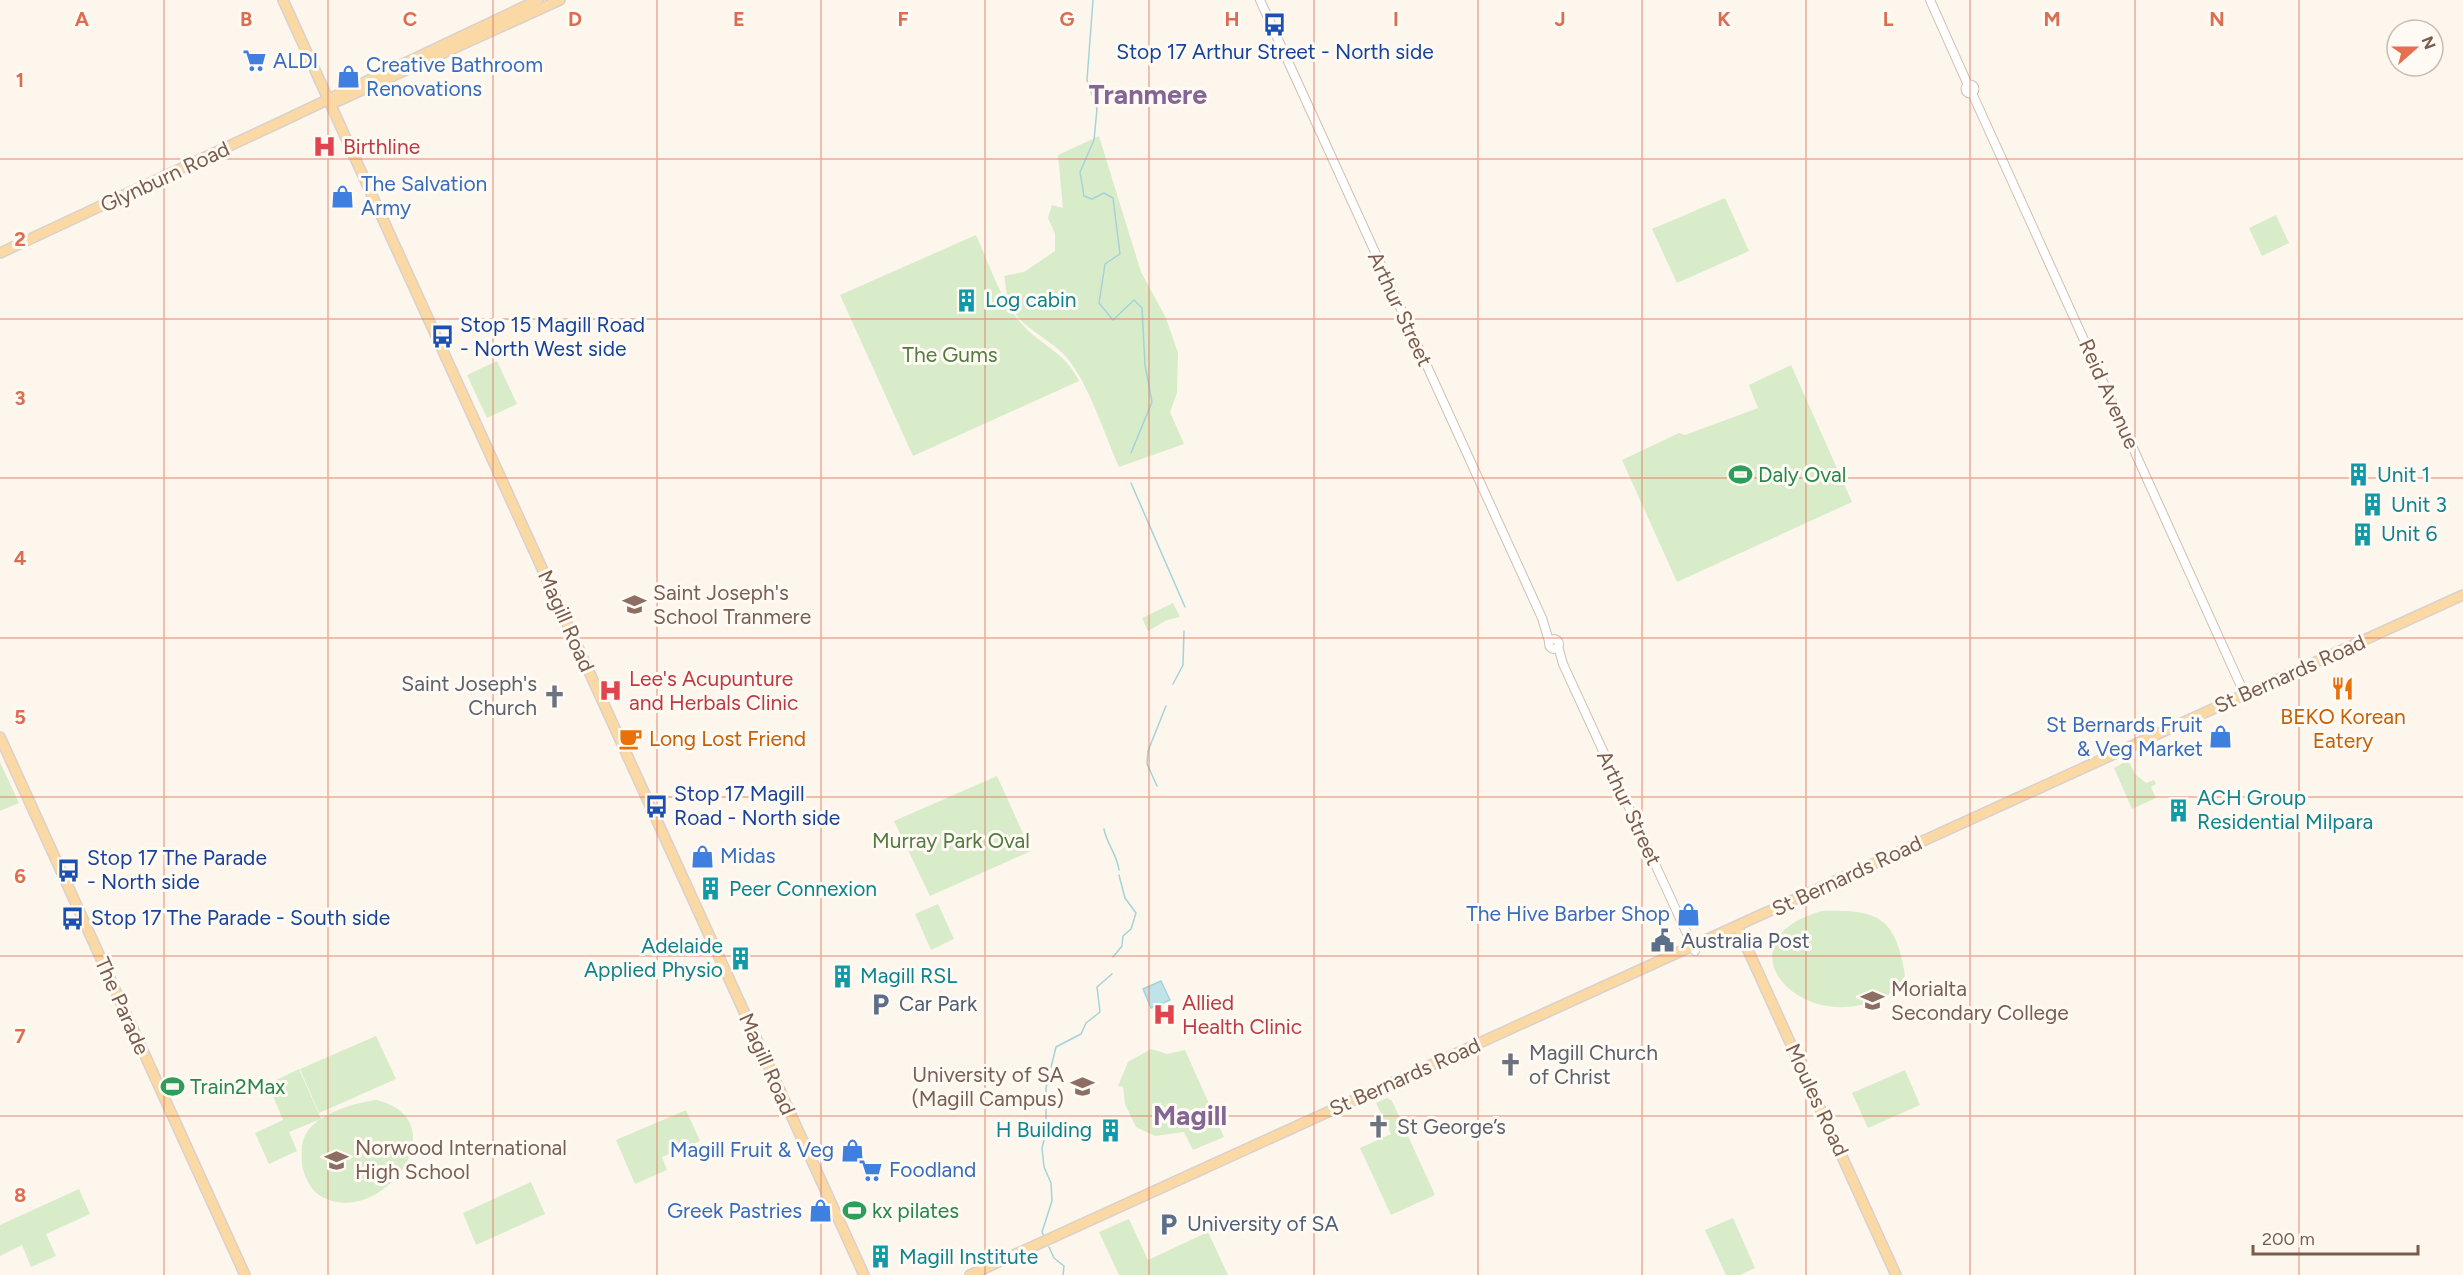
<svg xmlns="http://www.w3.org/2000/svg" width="2463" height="1275" font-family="Figtree,sans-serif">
	<rect width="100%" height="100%" fill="#fdf6ec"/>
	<g fill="#d8ecc9">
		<path d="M 1099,136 L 1141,272 L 1166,318 L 1178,353 L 1177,393 L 1170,412 L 1184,444 L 1119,467 C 1104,433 1092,393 1071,363 C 1055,339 1021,331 1009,303 C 1006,295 1006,284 1004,276 L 1024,272 L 1055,251 L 1055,234 L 1048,218 L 1052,205 L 1063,208 L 1058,155 Z"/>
		<path d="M 1725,198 L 1749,251 L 1677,283 L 1652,229 Z"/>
		<path d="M 2276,215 L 2289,243 L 2262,256 L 2249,228 Z"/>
		<path d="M 976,235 C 989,264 1000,298 1020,322 C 1040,346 1064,350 1079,381 L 913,456 L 840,295 Z"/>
		<path d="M 497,361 L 517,404 L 487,418 L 467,375 Z"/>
		<path d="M 1791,365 L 1852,502 L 1677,582 L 1622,460 L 1679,433 L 1685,435 L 1758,408 L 1749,385 Z"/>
		<path d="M 1173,603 L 1180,617 L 1167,620 L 1148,631 L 1142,618 Z"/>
		<path d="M 2128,760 L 2135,774 L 2146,783 L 2154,780 L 2156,784 L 2151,787 L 2156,798 L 2132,809 L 2114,768 Z"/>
		<path d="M 0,762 L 19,803 L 0,811 Z"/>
		<path d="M 997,776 L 1031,851 L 930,896 L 894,821 Z"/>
		<path d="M 938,904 L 954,939 L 931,950 L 915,914 Z"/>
		<path d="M 1822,911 C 1879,909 1896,918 1905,976 C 1894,995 1882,1000 1861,1005 C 1785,1022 1726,937 1822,911 Z"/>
		<path d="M 376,1036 L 396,1079 L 319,1113 L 300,1069 Z"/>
		<path d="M 1151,1049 L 1167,1054 L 1185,1050 L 1224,1137 L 1193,1150 L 1184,1132 L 1155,1136 L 1136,1127 L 1125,1104 L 1123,1087 L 1118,1086 L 1128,1062 Z"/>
		<path d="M 299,1069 L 321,1119 L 289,1132 L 297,1151 L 269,1164 L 255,1133 L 283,1120 L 268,1084 Z"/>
		<path d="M 1905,1070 L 1920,1105 L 1868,1128 L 1852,1093 Z"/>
		<path d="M 1387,1098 L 1392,1101 L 1435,1195 L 1391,1215 L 1360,1148 L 1391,1134 L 1376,1103 Z"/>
		<path d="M 376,1100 C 462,1120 380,1233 319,1195 C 310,1189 303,1174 302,1164 C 302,1156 301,1148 303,1141 C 310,1115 353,1103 376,1100 Z"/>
		<path d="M 686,1110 L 700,1141 L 662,1157 L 667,1170 L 635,1184 L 616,1140 Z"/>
		<path d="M 531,1182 L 545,1214 L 476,1245 L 463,1213 Z"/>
		<path d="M 79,1189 L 90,1214 L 46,1234 L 56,1256 L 31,1267 L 22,1245 L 0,1256 L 0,1225 Z"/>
		<path d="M 1733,1218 L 1755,1268 L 1740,1275 L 1726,1275 L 1705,1230 Z"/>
		<path d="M 1129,1219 L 1148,1260 L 1208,1232 L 1228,1275 L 1119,1275 L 1099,1232 Z"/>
	</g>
	<path fill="#bfe3e8" stroke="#a5d3da" stroke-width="1.5" d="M 1161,981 L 1170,1000 L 1151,1008 L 1143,989 Z"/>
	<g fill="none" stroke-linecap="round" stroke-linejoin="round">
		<g stroke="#a5d3da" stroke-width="1.5">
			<path d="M 1093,0 L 1087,80 L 1097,109 L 1094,140 L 1080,172 L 1084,196 L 1092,199 L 1104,193 L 1113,198 L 1120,254 L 1105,264 L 1099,303 L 1113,320 L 1134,300 L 1142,308 L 1145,365 L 1152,402 L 1131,453"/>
			<path d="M 1131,483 L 1185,607"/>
			<path d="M 1173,684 L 1183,665 L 1184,631"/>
			<path d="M 1157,786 L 1147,764 L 1148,751 L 1166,706"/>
			<path d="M 1104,829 C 1107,845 1117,854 1119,870"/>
			<path d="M 1113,957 L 1122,946 L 1123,936 L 1131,929 L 1136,913 L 1125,898 L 1119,875"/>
			<path d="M 1044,1236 L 1042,1232 L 1052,1201 L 1051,1183 L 1044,1167 L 1042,1148 L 1046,1133 L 1046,1088 L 1056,1047 L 1081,1034 L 1086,1023 L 1100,1012 L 1097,987 L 1112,974"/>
			<path d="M 1049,1247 L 1054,1258 L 1064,1266 L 1063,1275"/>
		</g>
		<defs>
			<g id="minor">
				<path d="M 1260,0 L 1542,618 L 1549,641"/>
				<path d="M 1930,0 L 1968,85"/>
				<circle cx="1970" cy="89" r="4.5"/>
				<path d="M 1972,93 L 2245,695"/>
				<circle cx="1554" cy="644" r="5"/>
				<path d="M 1558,646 L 1563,664 L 1695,951"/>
			</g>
			<g id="major">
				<path d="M 283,0 L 864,1275"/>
				<path d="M 329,101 L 338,101 L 560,0"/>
				<path d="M 0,253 C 180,169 359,86 538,0"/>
				<path d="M 0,737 L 245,1275"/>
				<path d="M 1737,926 L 1896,1275"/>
				<path d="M 970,1275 L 2463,595"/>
			</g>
		</defs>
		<use href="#minor" stroke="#d1beb0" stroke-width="10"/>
		<use href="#major" stroke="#dad1cd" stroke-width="12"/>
		<use href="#minor" stroke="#fff" stroke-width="8"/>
		<use href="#major" stroke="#fbd9a5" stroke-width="9"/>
	</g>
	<path fill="none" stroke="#dc6d51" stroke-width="1.5" stroke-opacity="0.55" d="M 164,0 L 164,1275M 328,0 L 328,1275M 493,0 L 493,1275M 657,0 L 657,1275M 821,0 L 821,1275M 985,0 L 985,1275M 1149,0 L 1149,1275M 1314,0 L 1314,1275M 1478,0 L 1478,1275M 1642,0 L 1642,1275M 1806,0 L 1806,1275M 1970,0 L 1970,1275M 2135,0 L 2135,1275M 2299,0 L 2299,1275M 0,159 L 2463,159M 0,319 L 2463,319M 0,478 L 2463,478M 0,638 L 2463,638M 0,797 L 2463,797M 0,956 L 2463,956M 0,1116 L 2463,1116"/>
	<defs>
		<symbol id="bus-bare" viewBox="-9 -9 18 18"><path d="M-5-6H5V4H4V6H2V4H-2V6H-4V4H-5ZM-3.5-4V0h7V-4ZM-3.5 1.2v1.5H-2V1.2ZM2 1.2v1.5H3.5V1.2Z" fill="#1a4fb4" stroke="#fffaf3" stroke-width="2.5" paint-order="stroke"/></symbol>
		<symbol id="supermarket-bare" viewBox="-9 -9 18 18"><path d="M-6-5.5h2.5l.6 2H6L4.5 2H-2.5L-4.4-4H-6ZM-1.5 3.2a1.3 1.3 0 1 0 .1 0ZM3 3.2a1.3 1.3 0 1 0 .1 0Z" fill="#3f7fe0" stroke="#fffaf3" stroke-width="2.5" paint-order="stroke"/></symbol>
		<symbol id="shop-bare" viewBox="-9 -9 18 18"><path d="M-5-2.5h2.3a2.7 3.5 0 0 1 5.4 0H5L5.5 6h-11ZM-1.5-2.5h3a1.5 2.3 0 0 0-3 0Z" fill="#3f7fe0" stroke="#fffaf3" stroke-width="2.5" paint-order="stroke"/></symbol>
		<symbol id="hospital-bare" viewBox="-9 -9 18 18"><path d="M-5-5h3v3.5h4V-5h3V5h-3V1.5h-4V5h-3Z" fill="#e0444e" stroke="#fffaf3" stroke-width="2.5" paint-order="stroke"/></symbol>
		<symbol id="building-bare" viewBox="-9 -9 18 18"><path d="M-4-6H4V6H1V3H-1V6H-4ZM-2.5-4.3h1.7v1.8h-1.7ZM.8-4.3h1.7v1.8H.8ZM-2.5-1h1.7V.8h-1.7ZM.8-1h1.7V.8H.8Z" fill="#0f9aa8" stroke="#fffaf3" stroke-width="2.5" paint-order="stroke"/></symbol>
		<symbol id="stadium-bare" viewBox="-9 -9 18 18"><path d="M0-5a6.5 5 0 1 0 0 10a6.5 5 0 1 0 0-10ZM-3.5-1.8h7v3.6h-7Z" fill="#2e9e5b" stroke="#fffaf3" stroke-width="2.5" paint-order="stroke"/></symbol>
		<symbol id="school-bare" viewBox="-9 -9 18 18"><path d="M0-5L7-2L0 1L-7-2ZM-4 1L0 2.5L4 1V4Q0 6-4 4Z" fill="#8d6e63" stroke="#fffaf3" stroke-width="2.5" paint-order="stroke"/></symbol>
		<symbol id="restaurant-bare" viewBox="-9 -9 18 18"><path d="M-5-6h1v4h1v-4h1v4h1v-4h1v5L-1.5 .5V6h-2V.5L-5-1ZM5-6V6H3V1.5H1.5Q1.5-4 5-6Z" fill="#e8710a" stroke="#fffaf3" stroke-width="2.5" paint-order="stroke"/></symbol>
		<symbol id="church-bare" viewBox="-9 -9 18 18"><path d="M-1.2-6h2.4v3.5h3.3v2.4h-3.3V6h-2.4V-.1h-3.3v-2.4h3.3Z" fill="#6b7280" stroke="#fffaf3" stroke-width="2.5" paint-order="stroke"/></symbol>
		<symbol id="cafe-bare" viewBox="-9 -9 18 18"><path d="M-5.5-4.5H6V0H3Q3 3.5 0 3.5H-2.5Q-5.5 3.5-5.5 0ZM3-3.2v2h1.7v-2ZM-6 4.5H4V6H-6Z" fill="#e8710a" stroke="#fffaf3" stroke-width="2.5" paint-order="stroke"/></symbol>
		<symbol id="civic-bare" viewBox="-9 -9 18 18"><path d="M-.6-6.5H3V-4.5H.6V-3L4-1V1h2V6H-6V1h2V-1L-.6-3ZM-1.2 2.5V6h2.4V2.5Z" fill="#5c6f8a" stroke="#fffaf3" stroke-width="2.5" paint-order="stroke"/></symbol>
		<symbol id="parking-bare" viewBox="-9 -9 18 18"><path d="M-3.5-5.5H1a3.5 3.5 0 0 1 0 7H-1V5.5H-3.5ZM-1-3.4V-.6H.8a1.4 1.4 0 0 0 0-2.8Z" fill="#5c6f8a" stroke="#fffaf3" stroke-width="2.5" paint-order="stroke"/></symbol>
		<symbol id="university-bare" viewBox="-9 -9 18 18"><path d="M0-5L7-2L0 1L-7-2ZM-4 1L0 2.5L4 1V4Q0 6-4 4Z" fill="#8d6e63" stroke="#fffaf3" stroke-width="2.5" paint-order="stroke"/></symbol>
	</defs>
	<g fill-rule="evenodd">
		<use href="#bus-bare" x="1258" y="8" width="33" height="33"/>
		<use href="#supermarket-bare" x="238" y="44" width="33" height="33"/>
		<use href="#shop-bare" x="332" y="60" width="33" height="33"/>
		<use href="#hospital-bare" x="308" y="130" width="33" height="33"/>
		<use href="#shop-bare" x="326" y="180" width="33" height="33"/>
		<use href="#building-bare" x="950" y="284" width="33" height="33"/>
		<use href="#bus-bare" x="426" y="320" width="33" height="33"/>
		<use href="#stadium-bare" x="1724" y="458" width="33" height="33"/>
		<use href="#building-bare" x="2342" y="458" width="33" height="33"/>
		<use href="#building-bare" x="2356" y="488" width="33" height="33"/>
		<use href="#building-bare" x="2346" y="518" width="33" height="33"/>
		<use href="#school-bare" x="618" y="588" width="33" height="33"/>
		<use href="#restaurant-bare" x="2326" y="672" width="33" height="33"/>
		<use href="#hospital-bare" x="594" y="674" width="33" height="33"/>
		<use href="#church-bare" x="538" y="680" width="33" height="33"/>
		<use href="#shop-bare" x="2204" y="720" width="33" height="33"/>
		<use href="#cafe-bare" x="614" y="722" width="33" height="33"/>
		<use href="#bus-bare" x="640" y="790" width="33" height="33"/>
		<use href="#building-bare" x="2162" y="794" width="33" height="33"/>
		<use href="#shop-bare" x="686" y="840" width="33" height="33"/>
		<use href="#bus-bare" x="52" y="854" width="33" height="33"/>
		<use href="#building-bare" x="694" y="872" width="33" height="33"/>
		<use href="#shop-bare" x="1672" y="898" width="33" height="33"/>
		<use href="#bus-bare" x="56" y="902" width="33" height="33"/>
		<use href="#civic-bare" x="1646" y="924" width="33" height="33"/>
		<use href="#building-bare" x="724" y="942" width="33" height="33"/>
		<use href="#building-bare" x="826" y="960" width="33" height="33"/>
		<use href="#school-bare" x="1856" y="984" width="33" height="33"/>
		<use href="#parking-bare" x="864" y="988" width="33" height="33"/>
		<use href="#hospital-bare" x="1148" y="998" width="33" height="33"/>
		<use href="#church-bare" x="1494" y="1048" width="33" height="33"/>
		<use href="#stadium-bare" x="156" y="1070" width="33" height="33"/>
		<use href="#university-bare" x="1066" y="1070" width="33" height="33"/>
		<use href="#church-bare" x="1362" y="1110" width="33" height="33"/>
		<use href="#building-bare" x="1094" y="1114" width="33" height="33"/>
		<use href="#shop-bare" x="836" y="1134" width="33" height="33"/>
		<use href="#school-bare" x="320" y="1144" width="33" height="33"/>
		<use href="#supermarket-bare" x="854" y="1154" width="33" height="33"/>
		<use href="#shop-bare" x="804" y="1194" width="33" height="33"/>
		<use href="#stadium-bare" x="838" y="1194" width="33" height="33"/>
		<use href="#parking-bare" x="1152" y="1208" width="33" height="33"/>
		<use href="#building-bare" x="864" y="1240" width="33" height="33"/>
	</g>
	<g text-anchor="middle" stroke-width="6" stroke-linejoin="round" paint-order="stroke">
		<g font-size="21" fill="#164399" stroke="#fffaf3" text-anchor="start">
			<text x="1275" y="59" text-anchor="middle">Stop 17 Arthur Street - North side</text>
			<text x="460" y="332">Stop 15 Magill Road<tspan x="460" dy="24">- North West side</tspan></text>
			<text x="674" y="801">Stop 17 Magill<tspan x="674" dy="24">Road - North side</tspan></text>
			<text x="87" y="865">Stop 17 The Parade<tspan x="87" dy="24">- North side</tspan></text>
			<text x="91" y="925">Stop 17 The Parade - South side</text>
		</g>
		<g font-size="21" fill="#366cbe" stroke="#fffaf3" text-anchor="start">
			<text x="273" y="68">ALDI</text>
			<text x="366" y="72">Creative Bathroom<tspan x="366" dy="24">Renovations</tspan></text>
			<text x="361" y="191">The Salvation<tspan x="361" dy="24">Army</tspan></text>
			<text x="2203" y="732" text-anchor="end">St Bernards Fruit<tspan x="2203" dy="24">&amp; Veg Market</tspan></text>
			<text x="720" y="863">Midas</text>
			<text x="1670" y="921" text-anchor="end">The Hive Barber Shop</text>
			<text x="834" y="1157" text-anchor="end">Magill Fruit &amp; Veg</text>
			<text x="889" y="1177">Foodland</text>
			<text x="802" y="1218" text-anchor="end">Greek Pastries</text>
		</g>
		<g font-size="21" fill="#be3a42" stroke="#fffaf3" text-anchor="start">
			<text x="343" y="154">Birthline</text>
			<text x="629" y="686">Lee's Acupunture<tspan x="629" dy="24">and Herbals Clinic</tspan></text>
			<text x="1182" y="1010">Allied<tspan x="1182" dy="24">Health Clinic</tspan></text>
		</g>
		<g font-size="21" fill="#7a5c4d" stroke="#fffaf3">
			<text transform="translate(165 177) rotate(-25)" y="7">Glynburn Road</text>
			<text transform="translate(1400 309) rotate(65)" y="7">Arthur Street</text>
			<text transform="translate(2109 394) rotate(66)" y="7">Reid Avenue</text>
			<text transform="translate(566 621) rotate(66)" y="7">Magill Road</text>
			<text transform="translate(2290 674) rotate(-24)" y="7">St Bernards Road</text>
			<text transform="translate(1629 808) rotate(65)" y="7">Arthur Street</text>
			<text transform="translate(1847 876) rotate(-25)" y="7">St Bernards Road</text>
			<text transform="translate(122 1006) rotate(66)" y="7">The Parade</text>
			<text transform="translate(767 1064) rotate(66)" y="7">Magill Road</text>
			<text transform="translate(1405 1077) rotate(-24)" y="7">St Bernards Road</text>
			<text transform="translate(1817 1100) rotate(65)" y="7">Moules Road</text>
		</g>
		<g font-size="21" fill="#0d838f" stroke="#fffaf3" text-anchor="start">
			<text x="985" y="307">Log cabin</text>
			<text x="2377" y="482">Unit 1</text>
			<text x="2391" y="512">Unit 3</text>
			<text x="2381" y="541">Unit 6</text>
			<text x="2197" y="805">ACH Group<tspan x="2197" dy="24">Residential Milpara</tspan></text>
			<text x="729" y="896">Peer Connexion</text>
			<text x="723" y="953" text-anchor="end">Adelaide<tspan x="723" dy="24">Applied Physio</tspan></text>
			<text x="860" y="983">Magill RSL</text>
			<text x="1092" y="1137" text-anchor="end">H Building</text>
			<text x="899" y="1264">Magill Institute</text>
		</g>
		<g font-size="21" fill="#537a41" stroke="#fffaf3">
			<text x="950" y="362">The Gums</text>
			<text x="951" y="848">Murray Park Oval</text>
		</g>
		<g font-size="21" fill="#27864d" stroke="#fffaf3" text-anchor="start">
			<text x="1758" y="482">Daly Oval</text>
			<text x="190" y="1094">Train2Max</text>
			<text x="872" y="1218">kx pilates</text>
		</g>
		<g font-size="21" fill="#785e54" stroke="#fffaf3" text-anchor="start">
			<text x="653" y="600">Saint Joseph's<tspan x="653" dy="24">School Tranmere</tspan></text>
			<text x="1891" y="996">Morialta<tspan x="1891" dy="24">Secondary College</tspan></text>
			<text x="1064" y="1082" text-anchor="end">University of SA<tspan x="1064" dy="24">(Magill Campus)</tspan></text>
			<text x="355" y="1155">Norwood International<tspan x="355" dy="24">High School</tspan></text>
		</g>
		<g font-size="21" fill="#5b616d" stroke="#fffaf3" text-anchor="start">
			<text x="537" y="691" text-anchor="end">Saint Joseph's<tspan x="537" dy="24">Church</tspan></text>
			<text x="1529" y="1060">Magill Church<tspan x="1529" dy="24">of Christ</tspan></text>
			<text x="1397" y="1134">St George’s</text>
		</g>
		<g font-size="21" fill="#c56008" stroke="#fffaf3">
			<text x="2343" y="724">BEKO Korean<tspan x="2343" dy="24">Eatery</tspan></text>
			<text x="649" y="746" text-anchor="start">Long Lost Friend</text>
		</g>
		<g font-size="21" fill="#4e5e75" stroke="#fffaf3" text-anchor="start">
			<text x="1681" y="948">Australia Post</text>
			<text x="899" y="1011">Car Park</text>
			<text x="1187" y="1231">University of SA</text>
		</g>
		<g font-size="27" font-weight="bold" fill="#846695" stroke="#fffaf3">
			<text x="1148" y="104">Tranmere</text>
			<text x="1190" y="1125">Magill</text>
		</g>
	</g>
	<g font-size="20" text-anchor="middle" font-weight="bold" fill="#dc6d51" stroke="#fffaf3" stroke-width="6" stroke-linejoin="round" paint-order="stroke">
		<text x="82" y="26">A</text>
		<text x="246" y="26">B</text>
		<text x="410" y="26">C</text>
		<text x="575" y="26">D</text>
		<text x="739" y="26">E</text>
		<text x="903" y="26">F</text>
		<text x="1067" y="26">G</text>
		<text x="1232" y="26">H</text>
		<text x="1396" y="26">I</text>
		<text x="1560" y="26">J</text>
		<text x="1724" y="26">K</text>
		<text x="1888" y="26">L</text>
		<text x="2052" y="26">M</text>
		<text x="2217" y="26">N</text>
		<text x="20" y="87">1</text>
		<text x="20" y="246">2</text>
		<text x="20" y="405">3</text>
		<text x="20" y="565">4</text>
		<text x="20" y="724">5</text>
		<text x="20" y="883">6</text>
		<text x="20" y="1043">7</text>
		<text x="20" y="1202">8</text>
	</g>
	<g transform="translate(2415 48) rotate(69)"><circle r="28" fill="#fffaf3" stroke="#cabbb1" stroke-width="1.5"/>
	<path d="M0-4.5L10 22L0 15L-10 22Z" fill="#e76f51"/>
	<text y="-9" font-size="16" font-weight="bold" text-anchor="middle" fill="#7a5c4d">N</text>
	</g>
	<path d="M2253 1245v9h165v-9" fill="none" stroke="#7a5c4d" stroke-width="3"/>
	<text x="2262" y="1245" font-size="18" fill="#7a5c4d" stroke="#fffaf3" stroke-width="4.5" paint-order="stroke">200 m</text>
</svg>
